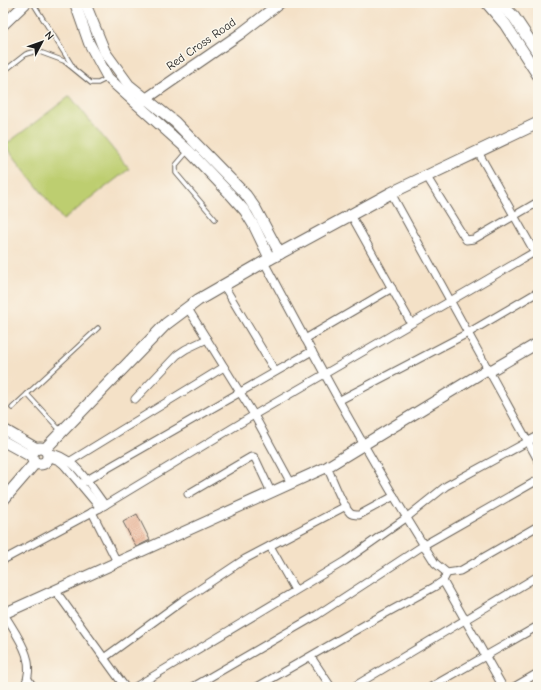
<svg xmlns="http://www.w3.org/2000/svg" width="541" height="690" font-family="'Comic Neue',sans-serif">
	<rect width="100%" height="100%" fill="#fbf7ec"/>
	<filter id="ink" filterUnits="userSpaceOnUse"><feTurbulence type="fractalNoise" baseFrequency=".025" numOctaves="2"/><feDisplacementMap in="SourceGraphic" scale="8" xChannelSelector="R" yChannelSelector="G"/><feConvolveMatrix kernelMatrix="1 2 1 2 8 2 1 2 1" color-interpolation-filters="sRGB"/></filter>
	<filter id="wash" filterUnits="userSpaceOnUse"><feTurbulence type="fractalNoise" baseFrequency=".012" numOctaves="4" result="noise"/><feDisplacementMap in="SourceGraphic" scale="16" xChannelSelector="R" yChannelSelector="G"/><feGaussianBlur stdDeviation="0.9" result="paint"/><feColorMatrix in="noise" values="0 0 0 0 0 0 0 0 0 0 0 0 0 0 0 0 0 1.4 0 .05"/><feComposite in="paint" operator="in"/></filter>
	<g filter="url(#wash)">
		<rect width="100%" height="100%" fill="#f4e1c7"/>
		<path fill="#bdce70" stroke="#6c7546" d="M 70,96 L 129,169 L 63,220 L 5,145 Z"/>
		<g id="blocks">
			<path fill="#df9976" d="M 137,514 L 150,540 L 136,547 L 123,522 Z"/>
		</g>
	</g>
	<g filter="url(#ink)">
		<use href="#blocks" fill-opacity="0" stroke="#686158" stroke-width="1"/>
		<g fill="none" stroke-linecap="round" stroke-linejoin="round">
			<defs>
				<g id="lane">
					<path d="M 33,3 L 73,67"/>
					<path d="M 3,72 L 26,54 L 37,51 L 64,61 L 91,83 L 98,83 L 106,79"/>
					<path d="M 188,151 L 176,165 L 176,173 L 215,219"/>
					<path d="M 27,394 L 60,430"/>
					<path d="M 12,408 L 98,328"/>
				</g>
				<g id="street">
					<path d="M 478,152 L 538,258"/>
					<path d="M 427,177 L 466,240 L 474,239 L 538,202"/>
					<path d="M 391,193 L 538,460"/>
					<path d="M 351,215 L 411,323"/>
					<path d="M 264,262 C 318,363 373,466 435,563 L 447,573 L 460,571 L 538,526"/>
					<path d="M 224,286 L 275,371"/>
					<path d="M 187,307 L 254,415 L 291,483"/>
					<path d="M 305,339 L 392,288"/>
					<path d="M 135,399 L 177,355 L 186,349 L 207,339"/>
					<path d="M 340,400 L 468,333 L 538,292"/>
					<path d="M 48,453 C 74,454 90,486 105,505"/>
					<path d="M 48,457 L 59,461 L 64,465 L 100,508"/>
					<path d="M 64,465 L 224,367"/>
					<path d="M 327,467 C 332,477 342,505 350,513 C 352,515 356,515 359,515 L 394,496"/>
					<path d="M 80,484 L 312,351"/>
					<path d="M 188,494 L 251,457 L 254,457 L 256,460 L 271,492"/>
					<path d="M 92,512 L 117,562"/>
					<path d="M 270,546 L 295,590"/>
					<path d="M 3,560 L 100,508 L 254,415 L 538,250"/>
					<path d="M 443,581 L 503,687"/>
					<path d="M 55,590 L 125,687"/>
					<path d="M 4,614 C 17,636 38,661 24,687"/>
					<path d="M 311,657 L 331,687"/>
					<path d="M 104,658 L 182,601 L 245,559 L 346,506"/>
					<path d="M 28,679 L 33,687"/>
					<path d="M 135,687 L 345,561 L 406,518 L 446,486 L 538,436"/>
					<path d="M 193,687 L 317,615 L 424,545 L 538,480"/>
					<path d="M 257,687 L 368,623 L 434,587 L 443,581 L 447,573"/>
					<path d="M 353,687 L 538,576"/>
					<path d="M 431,687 L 538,626"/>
					<path d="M 514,687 L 538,673"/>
				</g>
				<g id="secondary">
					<path d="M 75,3 L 89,43 L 108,78 L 189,151 L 230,194 L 245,211 L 254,226 L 270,259"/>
					<path d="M 85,3 L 105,52 L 129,85 L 175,122 L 246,195 L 256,209 L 280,254"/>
					<path d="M 3,25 L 26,3"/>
					<path d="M 140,103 L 240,34 L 280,3"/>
					<path d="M 3,429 L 36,448"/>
					<path d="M 3,441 L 32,457"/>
					<path d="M 3,614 L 327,467 L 488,369 L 490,371 L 538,343"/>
				</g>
				<g id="primary">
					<path d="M 487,3 L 505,24 L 538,75"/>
					<path d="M 500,3 L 514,17 L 538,53"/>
					<circle cx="40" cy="456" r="8"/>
					<path d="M 45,449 L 166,324 L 198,300 L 264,262 L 391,193 L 538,123"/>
					<path d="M 3,500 L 35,463"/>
				</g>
			</defs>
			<use href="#lane" stroke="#686158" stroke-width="5.5"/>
			<use href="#street" stroke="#686158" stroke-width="9"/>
			<use href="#secondary" stroke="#686158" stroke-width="12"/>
			<use href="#primary" stroke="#686158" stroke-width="13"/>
			<use href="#lane" stroke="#fff" stroke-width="3.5"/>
			<use href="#street" stroke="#fff" stroke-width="7"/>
			<use href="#secondary" stroke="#fff" stroke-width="10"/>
			<use href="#primary" stroke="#fff" stroke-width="11"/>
		</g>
	</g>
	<g text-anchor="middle" stroke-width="3" stroke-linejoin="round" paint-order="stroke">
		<g font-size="12" fill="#1c1c1c" stroke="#fbf7ec">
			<text transform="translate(201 44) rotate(-35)" y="4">Red Cross Road</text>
		</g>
	</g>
	<rect width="541" height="690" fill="none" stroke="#fbf7ec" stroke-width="16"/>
	<g transform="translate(42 42) rotate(49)" stroke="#fbf7ec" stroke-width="3" paint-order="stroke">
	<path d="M0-3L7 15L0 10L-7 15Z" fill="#1c1c1c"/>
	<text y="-6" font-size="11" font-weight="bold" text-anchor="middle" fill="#1c1c1c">N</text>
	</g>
</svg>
